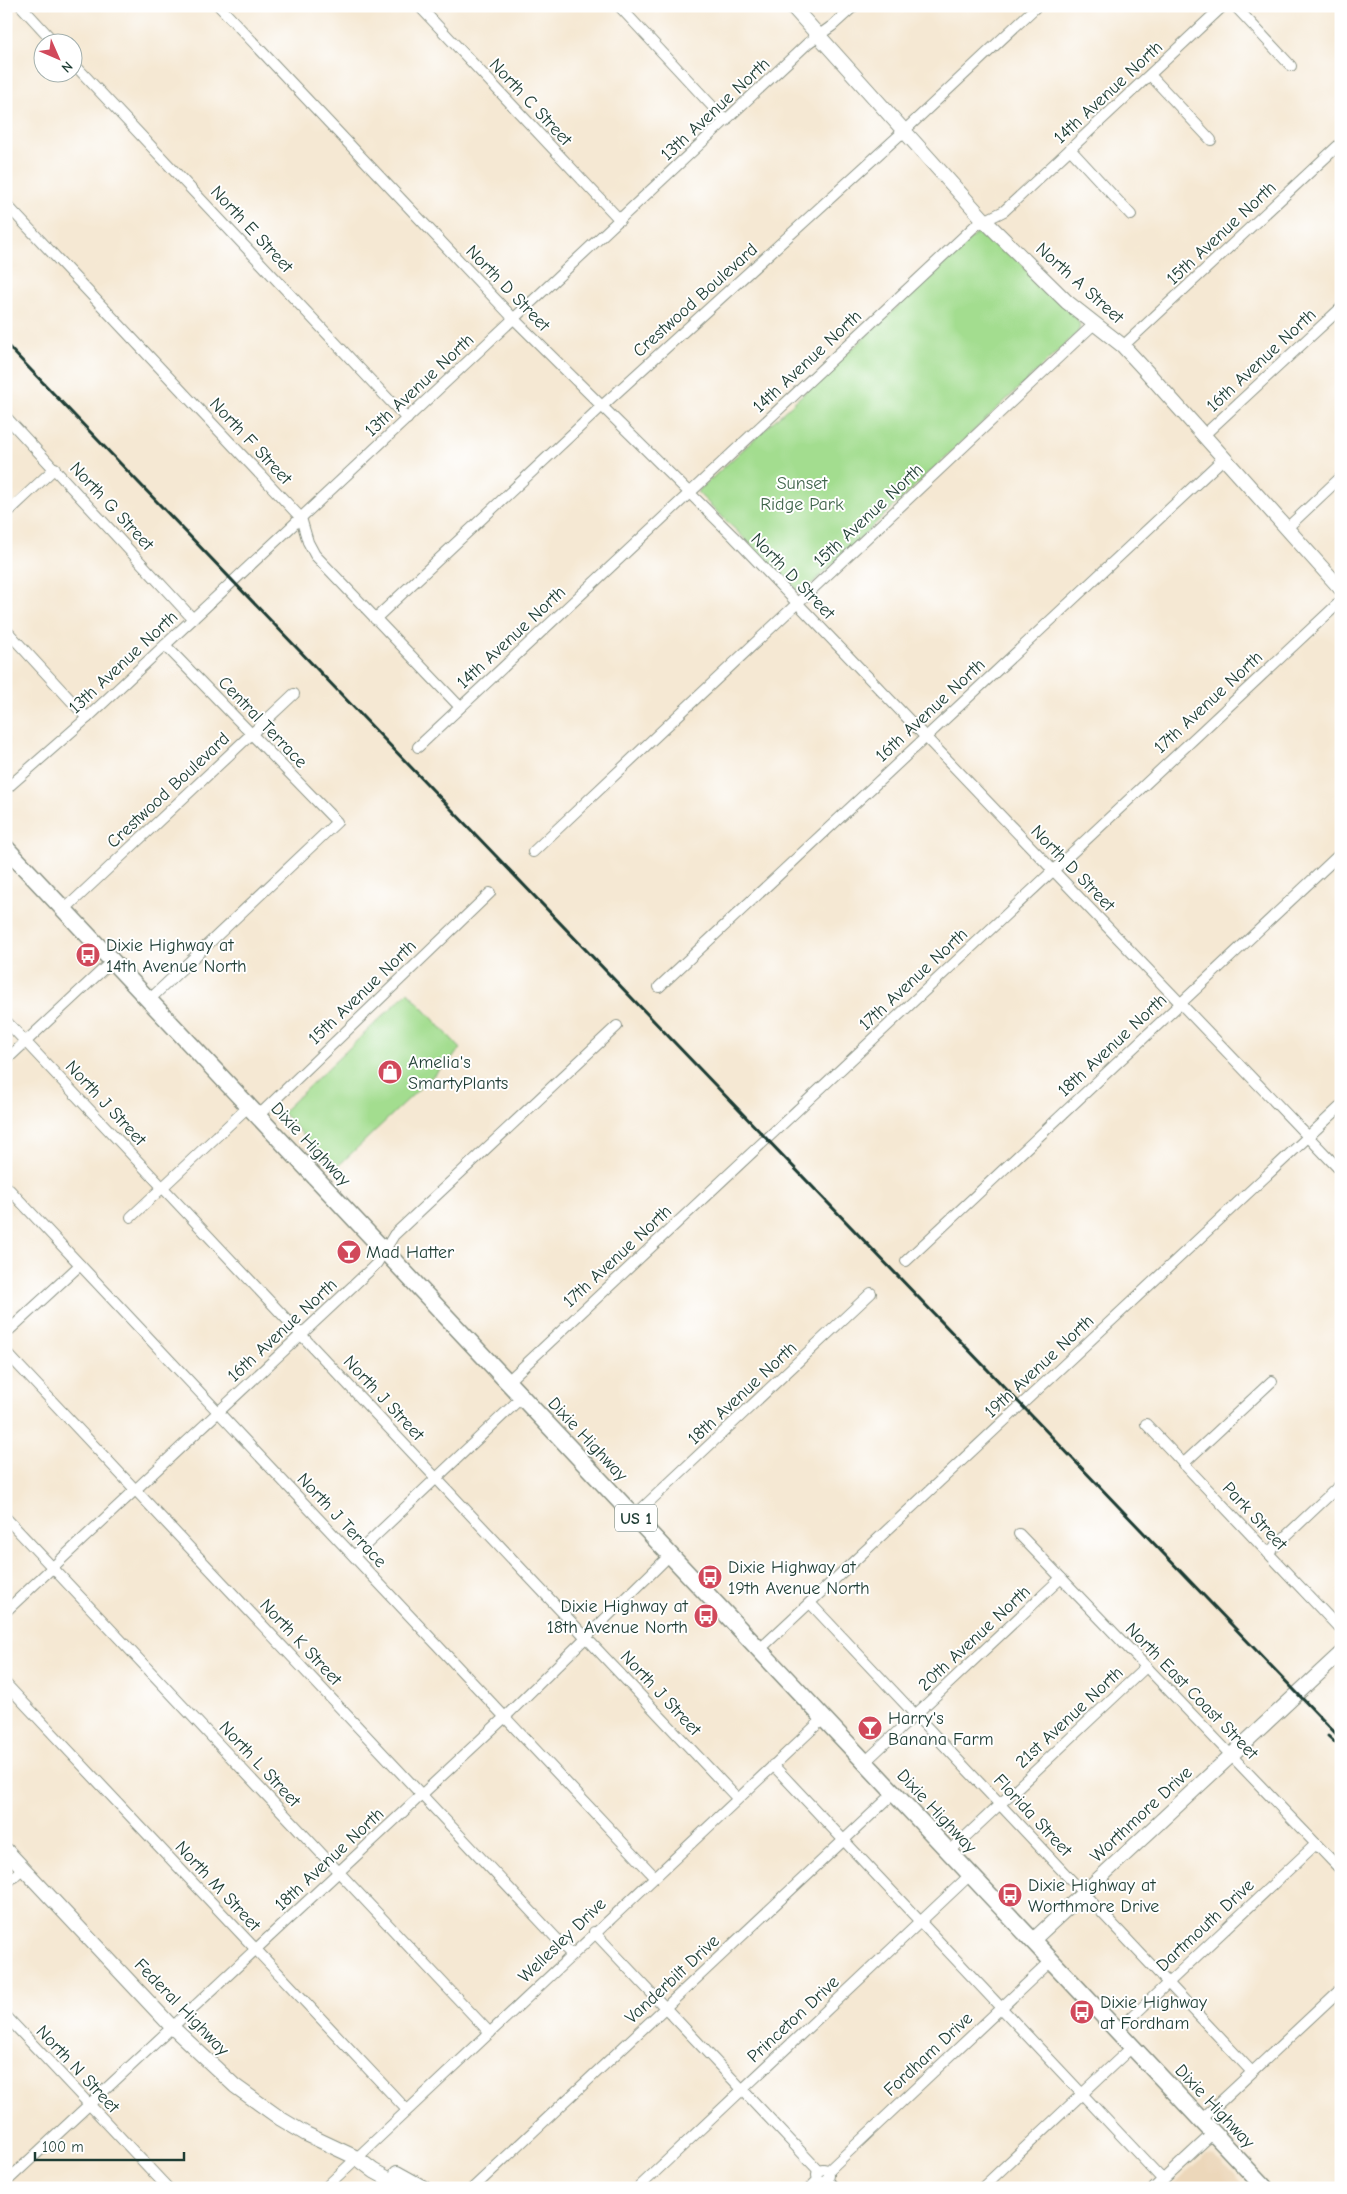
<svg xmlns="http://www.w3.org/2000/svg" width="1347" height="2194" font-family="'Comic Neue',sans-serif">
	<rect width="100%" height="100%" fill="#fff"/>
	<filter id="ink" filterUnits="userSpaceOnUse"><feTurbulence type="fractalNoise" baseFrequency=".02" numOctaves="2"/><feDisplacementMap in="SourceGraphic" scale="10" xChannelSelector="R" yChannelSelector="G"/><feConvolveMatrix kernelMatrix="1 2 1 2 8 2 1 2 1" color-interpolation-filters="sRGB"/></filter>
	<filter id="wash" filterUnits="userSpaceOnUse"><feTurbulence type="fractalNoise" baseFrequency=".0096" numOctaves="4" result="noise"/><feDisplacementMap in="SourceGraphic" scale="20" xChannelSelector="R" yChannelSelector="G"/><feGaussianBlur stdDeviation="1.12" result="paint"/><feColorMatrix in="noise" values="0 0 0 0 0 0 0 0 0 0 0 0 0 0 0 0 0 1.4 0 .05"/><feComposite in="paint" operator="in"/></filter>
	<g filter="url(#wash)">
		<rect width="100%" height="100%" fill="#f5e8d3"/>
		<path fill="#ecd7ba" d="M 1207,2154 L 1215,2155 L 1245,2188 L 1176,2188 L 1174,2185 Z"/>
		<g fill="#a3dd8f" stroke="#618d62">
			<path d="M 985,226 L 1078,320 L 1080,326 L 1078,332 L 801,594 L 697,492 Z"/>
			<path d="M 408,992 L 461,1049 L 335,1169 L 282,1112 Z"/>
		</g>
	</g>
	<g filter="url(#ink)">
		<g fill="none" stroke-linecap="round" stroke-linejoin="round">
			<defs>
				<g id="street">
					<path d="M 21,6 L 54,42"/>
					<path d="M 219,6 L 514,319 L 734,537 L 1341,1171"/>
					<path d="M 419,6 L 620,220"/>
					<path d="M 619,6 L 726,121"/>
					<path d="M 1235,6 L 1291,66"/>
					<path d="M 72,62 L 407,419"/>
					<path d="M 1150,75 L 1211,140"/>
					<path d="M 1070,149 L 1131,215"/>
					<path d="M 6,204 L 301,518 L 308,542 L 315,555 L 460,707"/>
					<path d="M 1123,346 L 1341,143"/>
					<path d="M 6,417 L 193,619"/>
					<path d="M 1204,435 L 1341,308"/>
					<path d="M 6,514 L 55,468"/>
					<path d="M 1287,528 L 1341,477"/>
					<path d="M 375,619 L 602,406 L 904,131 L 1037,6"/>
					<path d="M 6,630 L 87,718"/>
					<path d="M 418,747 L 976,225 L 1004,211 L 1223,6"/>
					<path d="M 6,789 L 87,718 L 808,43 L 832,26 L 854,6"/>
					<path d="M 533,852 L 1094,324"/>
					<path d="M 64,910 L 294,694"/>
					<path d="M 659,987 L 1224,458"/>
					<path d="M 149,1000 L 337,822 L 165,645"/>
					<path d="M 6,1021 L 737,1798"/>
					<path d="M 6,1060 L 112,961"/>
					<path d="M 258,1116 L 490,893"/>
					<path d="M 6,1186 L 654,1876"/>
					<path d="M 131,1217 L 249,1106"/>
					<path d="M 906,1261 L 1341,853"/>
					<path d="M 6,1333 L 80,1265"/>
					<path d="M 6,1352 L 571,1954"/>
					<path d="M 507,1382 L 1341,601"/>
					<path d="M 1146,1424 L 1341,1630"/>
					<path d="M 1183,1464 L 1272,1381"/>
					<path d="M 634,1516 L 871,1293"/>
					<path d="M 6,1518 L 490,2033"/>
					<path d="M 1019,1534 L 1341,1870"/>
					<path d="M 1268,1553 L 1341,1484"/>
					<path d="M 354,1556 L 522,1397"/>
					<path d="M 810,1603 L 1252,2072"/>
					<path d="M 6,1611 L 370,1270 L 377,1263 L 394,1235 L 617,1026"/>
					<path d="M 759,1650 L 1341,1106"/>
					<path d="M 6,1684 L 407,2110"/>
					<path d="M 865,1762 L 1061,1578"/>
					<path d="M 773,1765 L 1163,2180"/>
					<path d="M 949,1852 L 1146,1667"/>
					<path d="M 6,1884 L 23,1868"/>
					<path d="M 594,1932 L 819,2171"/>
					<path d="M 6,2016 L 168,2188"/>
					<path d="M 1117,2031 L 1316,1844"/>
					<path d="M 1201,2120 L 1341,1989"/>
					<circle cx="823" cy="2175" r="6"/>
					<path d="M 828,2171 L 1051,1961"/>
					<path d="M 827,2180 L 835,2188"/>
					<path d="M 6,2182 L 505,1717 L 670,1555"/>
					<path d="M 325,2188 L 824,1718"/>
					<path d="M 473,2188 L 894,1793"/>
					<path d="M 638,2188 L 970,1875"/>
					<path d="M 810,2188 L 819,2179"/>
					<path d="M 982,2188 L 1132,2047"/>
					<path d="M 1154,2188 L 1213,2133"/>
				</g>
				<g id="secondary">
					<path d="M 792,6 L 985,221 L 1067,302 L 1123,346 L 1147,372 L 1341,589"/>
					<path d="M 6,1850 L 172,2027 L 235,2086 L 281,2119 L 306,2134 L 357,2158 L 374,2171 L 405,2188"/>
					<path d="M 1032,1941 L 1341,1653"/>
					<path d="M 397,2173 L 424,2188"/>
				</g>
				<path id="primary" d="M 6,848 L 1265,2188"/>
			</defs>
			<use href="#street" stroke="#8a9284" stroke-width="12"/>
			<use href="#secondary" stroke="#8a9284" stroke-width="16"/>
			<use href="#primary" stroke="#8a9284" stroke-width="19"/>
			<use href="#street" stroke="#fff" stroke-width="10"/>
			<use href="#secondary" stroke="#fff" stroke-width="14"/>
			<use href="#primary" stroke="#fff" stroke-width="16"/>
			<g stroke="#1f3d34" stroke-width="3">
				<path d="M 6,344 L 1341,1739"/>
				<path d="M 1328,1736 L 1341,1748"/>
			</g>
		</g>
	</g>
	<defs>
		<symbol id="bus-disc" viewBox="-11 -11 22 22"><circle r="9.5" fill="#d1495b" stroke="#fff"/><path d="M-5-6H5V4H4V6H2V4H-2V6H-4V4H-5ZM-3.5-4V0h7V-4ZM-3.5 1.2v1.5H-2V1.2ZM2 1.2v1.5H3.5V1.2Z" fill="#fff"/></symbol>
		<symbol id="shop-disc" viewBox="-11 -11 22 22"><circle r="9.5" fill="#d1495b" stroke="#fff"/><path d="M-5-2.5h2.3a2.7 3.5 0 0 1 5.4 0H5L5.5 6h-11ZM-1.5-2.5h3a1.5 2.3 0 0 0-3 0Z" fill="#fff"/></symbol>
		<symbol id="bar-disc" viewBox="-11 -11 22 22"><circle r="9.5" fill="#d1495b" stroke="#fff"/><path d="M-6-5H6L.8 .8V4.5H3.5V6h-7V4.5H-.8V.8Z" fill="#fff"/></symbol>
	</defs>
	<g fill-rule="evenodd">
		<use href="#bus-disc" x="74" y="941" width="28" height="28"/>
		<use href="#shop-disc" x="376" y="1058" width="28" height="28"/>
		<use href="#bar-disc" x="335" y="1238" width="28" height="28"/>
		<use href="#bus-disc" x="696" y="1563" width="28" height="28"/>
		<use href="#bus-disc" x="692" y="1602" width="28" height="28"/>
		<use href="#bar-disc" x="856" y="1714" width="28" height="28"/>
		<use href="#bus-disc" x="996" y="1881" width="28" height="28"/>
		<use href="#bus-disc" x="1068" y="1998" width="28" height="28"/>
	</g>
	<g text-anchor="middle" stroke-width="4" stroke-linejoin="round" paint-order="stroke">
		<rect fill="#fff" stroke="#627771" stroke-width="1" x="615" y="1504.5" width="42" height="27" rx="4"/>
		<g font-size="16" font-weight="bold" fill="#1f3d34">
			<text x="636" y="1524">US 1</text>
		</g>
		<g font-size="18" fill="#1f3d34" stroke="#fff">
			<text transform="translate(1108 92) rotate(-43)" y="6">14th Avenue North</text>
			<text transform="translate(531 102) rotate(47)" y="6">North C Street</text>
			<text transform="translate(715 109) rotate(-43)" y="6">13th Avenue North</text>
			<text transform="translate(252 229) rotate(47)" y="6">North E Street</text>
			<text transform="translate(1221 233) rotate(-43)" y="6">15th Avenue North</text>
			<text transform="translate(1080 283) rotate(42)" y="6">North A Street</text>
			<text transform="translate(508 288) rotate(46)" y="6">North D Street</text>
			<text transform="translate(695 300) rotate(-42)" y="6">Crestwood Boulevard</text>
			<text transform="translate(1261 360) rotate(-43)" y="6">16th Avenue North</text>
			<text transform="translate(807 361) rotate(-43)" y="6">14th Avenue North</text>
			<text transform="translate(419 385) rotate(-43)" y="6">13th Avenue North</text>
			<text transform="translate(251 441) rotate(47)" y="6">North F Street</text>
			<text transform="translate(112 506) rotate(47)" y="6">North G Street</text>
			<text transform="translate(868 515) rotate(-43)" y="6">15th Avenue North</text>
			<text transform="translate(793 576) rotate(46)" y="6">North D Street</text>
			<text transform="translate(511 637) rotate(-43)" y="6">14th Avenue North</text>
			<text transform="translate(123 662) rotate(-43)" y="6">13th Avenue North</text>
			<text transform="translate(1208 702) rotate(-43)" y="6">17th Avenue North</text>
			<text transform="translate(930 710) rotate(-43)" y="6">16th Avenue North</text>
			<text transform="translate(263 722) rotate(46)" y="6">Central Terrace</text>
			<text transform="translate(168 790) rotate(-43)" y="6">Crestwood Boulevard</text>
			<text transform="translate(1073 868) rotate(46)" y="6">North D Street</text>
			<text transform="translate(913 979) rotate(-43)" y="6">17th Avenue North</text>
			<text transform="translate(362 992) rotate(-44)" y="6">15th Avenue North</text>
			<text transform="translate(1112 1045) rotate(-43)" y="6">18th Avenue North</text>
			<text transform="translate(106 1103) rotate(47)" y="6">North J Street</text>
			<text transform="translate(311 1144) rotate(47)" y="6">Dixie Highway</text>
			<text transform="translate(617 1256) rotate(-43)" y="6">17th Avenue North</text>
			<text transform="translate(282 1330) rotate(-43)" y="6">16th Avenue North</text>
			<text transform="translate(1039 1366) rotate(-43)" y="6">19th Avenue North</text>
			<text transform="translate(742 1393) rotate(-43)" y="6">18th Avenue North</text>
			<text transform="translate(384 1398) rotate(47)" y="6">North J Street</text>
			<text transform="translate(588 1439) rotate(47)" y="6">Dixie Highway</text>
			<text transform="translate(1255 1516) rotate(47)" y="6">Park Street</text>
			<text transform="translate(342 1520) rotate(47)" y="6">North J Terrace</text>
			<text transform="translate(974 1638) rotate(-43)" y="6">20th Avenue North</text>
			<text transform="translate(301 1642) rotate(47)" y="6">North K Street</text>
			<text transform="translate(1192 1691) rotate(46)" y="6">North East Coast Street</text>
			<text transform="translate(661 1693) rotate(47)" y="6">North J Street</text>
			<text transform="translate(1069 1717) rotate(-43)" y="6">21st Avenue North</text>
			<text transform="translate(260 1764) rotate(47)" y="6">North L Street</text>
			<text transform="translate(937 1811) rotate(47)" y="6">Dixie Highway</text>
			<text transform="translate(1141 1814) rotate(-43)" y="6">Worthmore Drive</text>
			<text transform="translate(1033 1815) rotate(47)" y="6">Florida Street</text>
			<text transform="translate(329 1859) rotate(-43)" y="6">18th Avenue North</text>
			<text transform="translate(218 1886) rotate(47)" y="6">North M Street</text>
			<text transform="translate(1205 1925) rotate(-43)" y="6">Dartmouth Drive</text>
			<text transform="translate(562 1940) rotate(-44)" y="6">Wellesley Drive</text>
			<text transform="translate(672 1979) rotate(-43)" y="6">Vanderbilt Drive</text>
			<text transform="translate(182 2007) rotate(46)" y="6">Federal Highway</text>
			<text transform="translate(793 2019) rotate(-43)" y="6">Princeton Drive</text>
			<text transform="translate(928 2054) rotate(-43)" y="6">Fordham Drive</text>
			<text transform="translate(78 2069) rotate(47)" y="6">North N Street</text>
			<text transform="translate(1215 2106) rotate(47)" y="6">Dixie Highway</text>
		</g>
		<g font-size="18" fill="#40654b" stroke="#fff">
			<text x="802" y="489">Sunset<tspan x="802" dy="21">Ridge Park</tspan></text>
		</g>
		<g font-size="18" fill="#1f3d34" stroke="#fff" text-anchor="start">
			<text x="106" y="951">Dixie Highway at<tspan x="106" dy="21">14th Avenue North</tspan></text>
			<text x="408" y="1068">Amelia's<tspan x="408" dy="21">SmartyPlants</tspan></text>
			<text x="366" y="1258">Mad Hatter</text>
			<text x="728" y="1573">Dixie Highway at<tspan x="728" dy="21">19th Avenue North</tspan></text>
			<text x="688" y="1612" text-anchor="end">Dixie Highway at<tspan x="688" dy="21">18th Avenue North</tspan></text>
			<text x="888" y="1724">Harry's<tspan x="888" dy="21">Banana Farm</tspan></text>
			<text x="1028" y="1891">Dixie Highway at<tspan x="1028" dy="21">Worthmore Drive</tspan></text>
			<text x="1100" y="2008">Dixie Highway<tspan x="1100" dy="21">at Fordham</tspan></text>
		</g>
	</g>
	<rect width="1347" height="2194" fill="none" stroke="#fff" stroke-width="25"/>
	<g transform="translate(58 58) rotate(135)"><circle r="24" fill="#ffffff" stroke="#a5b1ae"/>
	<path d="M0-4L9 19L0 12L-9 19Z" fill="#d1495b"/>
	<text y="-8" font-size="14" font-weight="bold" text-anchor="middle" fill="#1f3d34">N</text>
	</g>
	<path d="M35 2152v8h149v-8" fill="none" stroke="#1f3d34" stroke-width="2.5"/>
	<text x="42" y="2152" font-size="15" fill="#1f3d34" stroke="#ffffff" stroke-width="4" paint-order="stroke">100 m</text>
</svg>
